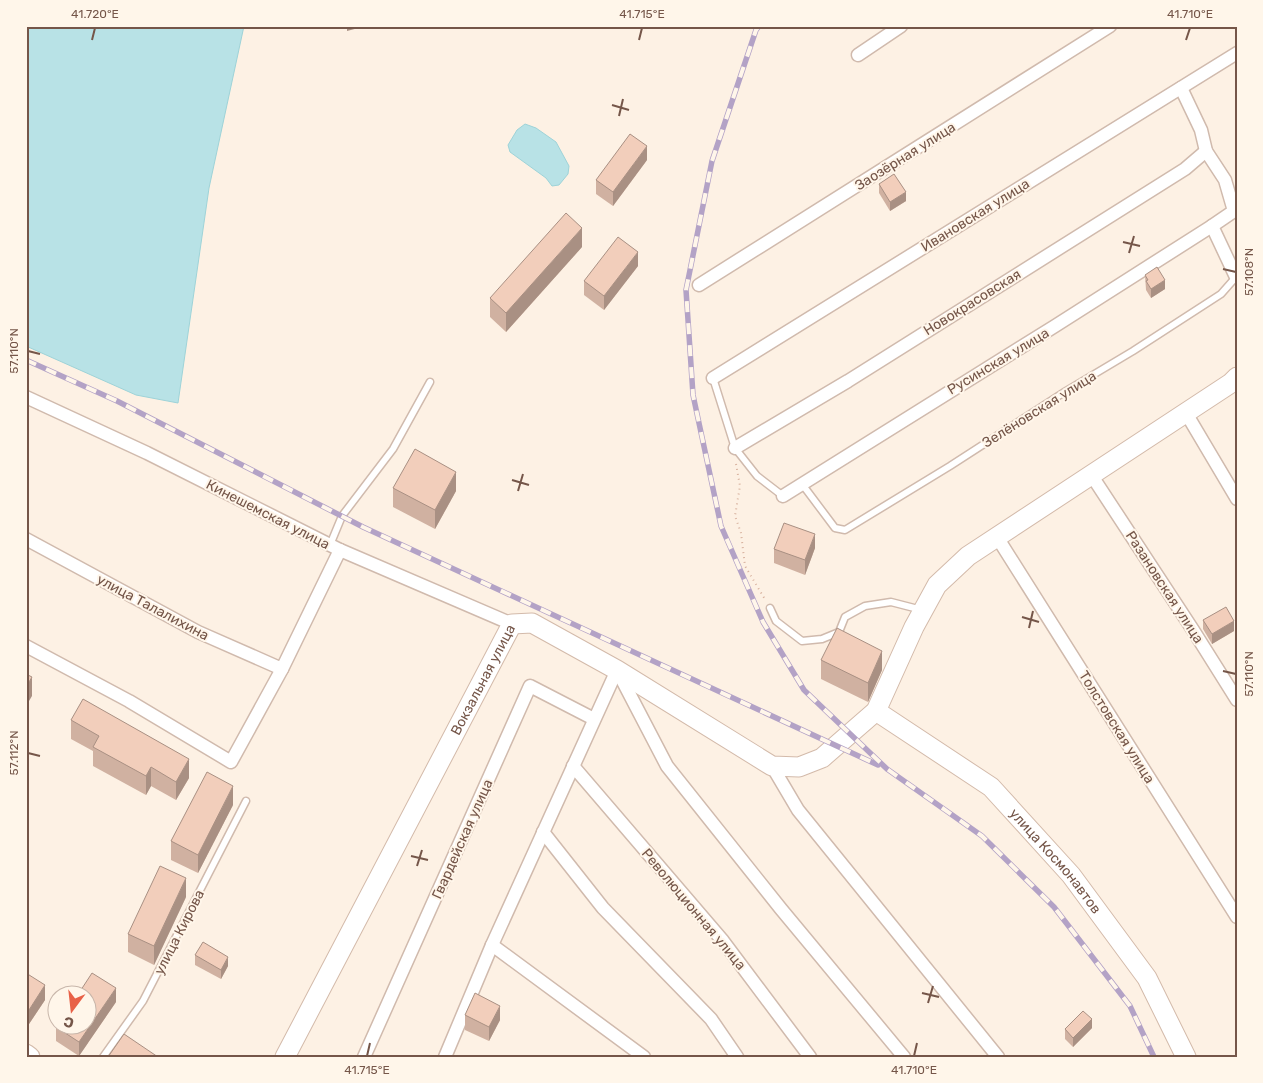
<svg xmlns="http://www.w3.org/2000/svg" width="1263" height="1083" font-family="Rubik,sans-serif">
	<rect width="100%" height="100%" fill="#fdf1e4"/>
	<g fill="#b8e2e6" stroke="#9ed3d8">
		<path d="M 26,26 L 244,26 L 209,188 L 178,403 L 136,395 L 26,346 Z"/>
		<path d="M 525,124 L 536,128 L 556,142 L 569,166 L 568,174 L 559,185 L 552,186 L 546,178 L 510,152 L 508,145 L 517,130 Z"/>
	</g>
	<g fill="none" stroke-linecap="round" stroke-linejoin="round">
		<defs>
			<g id="lane">
				<path d="M 713,378 L 735,448 L 757,476 L 783,496"/>
				<path d="M 802,484 L 835,528 L 845,530 L 950,466 L 1066,391 L 1133,351 L 1221,294 L 1236,277"/>
				<path d="M 330,545 L 342,516 L 393,449 L 430,382"/>
				<path d="M 770,608 L 776,621 L 802,641 L 822,639 L 839,632 L 845,617 L 865,606 L 891,602 L 922,610"/>
				<path d="M 103,1057 L 143,1001 L 246,801"/>
			</g>
			<g id="street">
				<path d="M 858,55 L 901,26"/>
				<path d="M 1181,88 L 1201,130 L 1206,151 L 1225,180 L 1234,211 L 1212,226 L 1236,277"/>
				<path d="M 699,285 L 1110,26"/>
				<path d="M 713,378 L 1237,53"/>
				<path d="M 26,397 L 147,453 L 340,550 L 512,624"/>
				<path d="M 1186,413 L 1237,499"/>
				<path d="M 735,448 L 848,381 L 1185,169 L 1206,151"/>
				<path d="M 1092,476 L 1193,630 L 1237,700"/>
				<path d="M 783,496 L 1055,326 L 1212,226"/>
				<path d="M 997,537 L 1237,917"/>
				<path d="M 26,539 L 198,632 L 282,669"/>
				<path d="M 26,646 L 129,701 L 231,762 L 282,669 L 340,550"/>
				<path d="M 618,672 L 667,766 L 781,909 L 904,1057"/>
				<path d="M 573,766 L 723,941 L 810,1057"/>
				<path d="M 772,766 L 798,810 L 998,1057"/>
				<path d="M 543,832 L 603,908 L 711,1019 L 737,1057"/>
				<path d="M 492,945 L 644,1057"/>
				<path d="M 364,1057 L 530,686 L 594,719"/>
				<path d="M 445,1057 L 492,945 L 617,670"/>
			</g>
			<g id="secondary">
				<path id="s1" d="M 876,711 L 991,787 L 1071,875 L 1147,978 L 1186,1057"/>
				<path d="M 26,1054 L 30,1057"/>
				<path id="s2" d="M 285,1057 L 512,624 L 532,623 L 617,670 L 772,766 L 799,767 L 822,758 L 876,711 L 914,627 L 937,585 L 968,556 L 1231,383 L 1237,377"/>
			</g>
		</defs>
		<use href="#lane" stroke="#d0baad" stroke-width="9"/>
		<use href="#street" stroke="#d0baad" stroke-width="15"/>
		<use href="#secondary" stroke="#d3baaa" stroke-width="21"/>
		<path stroke="#d7b19e" stroke-width="2" stroke-dasharray="1 4" stroke-linecap="butt" d="M 736,464 L 740,486 L 735,516 L 741,533 L 745,566 L 766,601"/>
		<use href="#lane" stroke="#fff" stroke-width="6"/>
		<use href="#street" stroke="#fff" stroke-width="12"/>
		<use href="#secondary" stroke="#fff" stroke-width="19"/>
		<defs>
			<g id="rail">
				<path d="M 759,26 L 756,30 L 712,161 L 686,290 L 693,395 L 721,526 L 763,622 L 804,690 L 887,769 L 982,836 L 1054,907 L 1130,1006 L 1154,1057"/>
				<path d="M 26,360 L 117,401 L 363,527 L 878,765"/>
			</g>
		</defs>
		<use href="#rail" stroke="#b3a2c6" stroke-width="5.5"/>
		<use href="#rail" stroke="#fff6ea" stroke-width="4" stroke-dasharray="11" stroke-linecap="butt"/>
	</g>
	<g fill="#d0b1a1">
		<path d="M 647,160 L 613,206 L 596,194 L 596,180 Z"/>
		<path d="M 879,184 L 906,201 L 890,211 L 879,193 Z"/>
		<path d="M 582,247 L 506,332 L 490,317 L 490,298 Z"/>
		<path d="M 638,266 L 604,310 L 584,295 L 584,281 Z"/>
		<path d="M 1145,275 L 1165,289 L 1151,298 L 1146,290 Z"/>
		<path d="M 393,488 L 456,491 L 435,529 L 393,507 Z"/>
		<path d="M 815,548 L 805,575 L 774,563 L 774,549 Z"/>
		<path d="M 1203,620 L 1234,631 L 1212,644 L 1203,629 Z"/>
		<path d="M 821,660 L 882,670 L 868,702 L 821,679 Z"/>
		<path d="M 71,720 L 189,778 L 176,800 L 151,786 L 146,795 L 93,766 L 93,751 L 71,739 Z"/>
		<path d="M 233,805 L 198,873 L 171,860 L 171,841 Z"/>
		<path d="M 186,897 L 154,965 L 128,952 L 128,934 Z"/>
		<path d="M 195,955 L 228,966 L 221,979 L 195,965 Z"/>
		<path d="M 26,973 L 45,1000 L 29,1024 L 26,1023 Z"/>
		<path d="M 116,1002 L 79,1056 L 56,1041 L 56,1027 Z"/>
		<path d="M 465,1015 L 500,1020 L 489,1041 L 465,1030 Z"/>
		<path d="M 1092,1028 L 1073,1047 L 1065,1039 L 1065,1029 Z"/>
	</g>
	<g fill="#a99083">
		<path d="M 347,26 L 366,26 L 347,31 Z"/>
		<path d="M 647,146 L 647,160 L 613,206 L 613,192 Z"/>
		<path d="M 906,192 L 906,201 L 890,211 L 890,202 Z"/>
		<path d="M 582,228 L 582,247 L 506,332 L 506,313 Z"/>
		<path d="M 638,252 L 638,266 L 604,310 L 604,296 Z"/>
		<path d="M 1165,280 L 1165,289 L 1151,298 L 1151,289 Z"/>
		<path d="M 456,472 L 456,491 L 435,529 L 435,510 Z"/>
		<path d="M 815,534 L 815,548 L 805,575 L 805,560 Z"/>
		<path d="M 1234,621 L 1234,631 L 1212,644 L 1212,634 Z"/>
		<path d="M 882,651 L 882,670 L 868,702 L 868,683 Z"/>
		<path d="M 32,677 L 32,696 L 26,706 L 26,687 Z"/>
		<path d="M 189,759 L 189,778 L 176,800 L 176,782 Z"/>
		<path d="M 151,767 L 151,786 L 146,795 L 146,776 Z"/>
		<path d="M 233,786 L 233,805 L 198,873 L 198,855 Z"/>
		<path d="M 186,878 L 186,897 L 154,965 L 154,946 Z"/>
		<path d="M 228,957 L 228,966 L 221,979 L 221,970 Z"/>
		<path d="M 45,985 L 45,1000 L 29,1024 L 29,1010 Z"/>
		<path d="M 116,988 L 116,1002 L 79,1056 L 79,1042 Z"/>
		<path d="M 500,1006 L 500,1020 L 489,1041 L 489,1027 Z"/>
		<path d="M 1092,1019 L 1092,1028 L 1073,1047 L 1073,1038 Z"/>
	</g>
	<g fill="#f2cebb" stroke="#a99083">
		<path d="M 630,134 L 647,146 L 613,192 L 596,180 Z"/>
		<path d="M 894,174 L 906,192 L 890,202 L 879,184 Z"/>
		<path d="M 566,213 L 582,228 L 506,313 L 490,298 Z"/>
		<path d="M 618,237 L 638,252 L 604,296 L 584,281 Z"/>
		<path d="M 1157,267 L 1165,280 L 1151,289 L 1146,281 L 1148,280 L 1145,275 Z"/>
		<path d="M 415,449 L 456,472 L 435,510 L 393,488 Z"/>
		<path d="M 784,523 L 815,534 L 805,560 L 774,549 Z"/>
		<path d="M 1226,607 L 1234,621 L 1212,634 L 1203,620 Z"/>
		<path d="M 837,628 L 882,651 L 868,683 L 821,660 Z"/>
		<path d="M 26,674 L 32,677 L 26,687 Z"/>
		<path d="M 83,699 L 189,759 L 176,782 L 151,767 L 146,776 L 93,747 L 99,736 L 71,720 Z"/>
		<path d="M 207,772 L 233,786 L 198,855 L 171,841 Z"/>
		<path d="M 160,866 L 186,878 L 154,946 L 128,934 Z"/>
		<path d="M 203,942 L 228,957 L 221,970 L 195,955 Z"/>
		<path d="M 26,973 L 45,985 L 29,1010 L 26,1009 Z"/>
		<path d="M 92,973 L 116,988 L 79,1042 L 56,1027 L 58,1024 L 58,1026 L 88,1026 L 88,996 L 77,996 Z"/>
		<path d="M 475,993 L 500,1006 L 489,1027 L 465,1015 Z"/>
		<path d="M 1083,1011 L 1092,1019 L 1073,1038 L 1065,1029 Z"/>
		<path d="M 124,1034 L 158,1057 L 108,1057 Z"/>
	</g>
	<path fill="none" stroke="#755649" stroke-width="2" d="M 92,40 L 95,28M 639,40 L 642,28M 1186,40 L 1190,28M 612,105 L 629,110M 619,116 L 623,99M 1123,242 L 1140,246M 1129,253 L 1134,236M 1223,269 L 1236,272M 28,351 L 40,354M 512,480 L 529,485M 518,491 L 523,474M 1022,617 L 1039,622M 1029,628 L 1033,611M 1223,671 L 1236,674M 28,753 L 40,756M 411,856 L 428,860M 417,866 L 422,850M 922,993 L 939,997M 928,1003 L 933,986M 367,1056 L 370,1043M 914,1056 L 917,1043"/>
	<g text-anchor="middle" stroke-width="4" stroke-linejoin="round" paint-order="stroke">
		<g font-size="14" fill="#755649" stroke="#fff6ea">
			<text transform="translate(905 156) rotate(-32)" y="5">Заозёрная улица</text>
			<text transform="translate(975 215) rotate(-32)" y="5">Ивановская улица</text>
			<text transform="translate(972 302) rotate(-32)" y="5">Новокрасовская</text>
			<text transform="translate(998 361) rotate(-31)" y="5">Русинская улица</text>
			<text transform="translate(1039 409) rotate(-32)" y="5">Зелёновская улица</text>
			<text transform="translate(268 514) rotate(27)" y="5">Кинешемская улица</text>
			<text transform="translate(1165 587) rotate(57)" y="5">Разановская улица</text>
			<text transform="translate(153 607) rotate(28)" y="5">улица Талалихина</text>
			<text dy="5" stroke="none"><textPath href="#s2" startOffset="426">Вокзальная улица</textPath></text>
			<text transform="translate(1117 727) rotate(58)" y="5">Толстовская улица</text>
			<text transform="translate(462 839) rotate(-66)" y="5">Гвардейская улица</text>
			<text dy="5" stroke="none"><textPath href="#s1" startOffset="236">улица Космонавтов</textPath></text>
			<text transform="translate(694 909) rotate(50)" y="5">Революционная улица</text>
			<text transform="translate(179 932) rotate(-63)" y="5">улица Кирова</text>
		</g>
	</g>
	<rect width="1263" height="1083" fill="none" stroke="#fff6ea" stroke-width="55"/>
	<g transform="translate(72 1010) rotate(195)"><circle r="24" fill="#fff6ea" stroke="#c8b6aa"/>
	<path d="M0-4L9 19L0 12L-9 19Z" fill="#e86147"/>
	<text y="-8" font-size="14" font-weight="bold" text-anchor="middle" fill="#755649">С</text>
	</g>
	<rect x="28" y="28" width="1208" height="1028" fill="none" stroke="#755649" stroke-width="2"/>
	<g font-size="12" text-anchor="middle" fill="#755649">
		<text x="95" y="18">41.720°E</text>
		<text x="642" y="18">41.715°E</text>
		<text x="1190" y="18">41.710°E</text>
		<text transform="translate(1249 272) rotate(-90)" y="4">57.108°N</text>
		<text transform="translate(14 351) rotate(-90)" y="4">57.110°N</text>
		<text transform="translate(1249 674) rotate(-90)" y="4">57.110°N</text>
		<text transform="translate(14 753) rotate(-90)" y="4">57.112°N</text>
		<text x="367" y="1074">41.715°E</text>
		<text x="914" y="1074">41.710°E</text>
	</g>
</svg>
